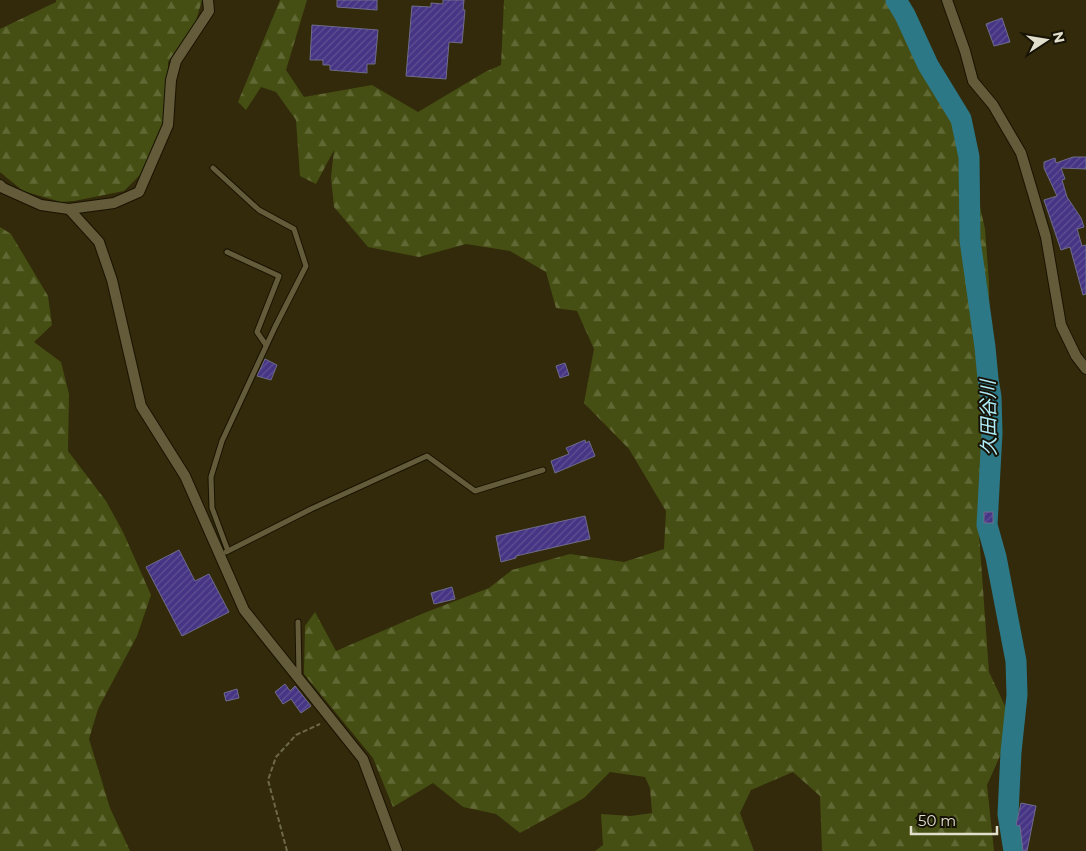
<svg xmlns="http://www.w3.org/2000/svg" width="1086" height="851" font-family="Montserrat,'Noto Sans JP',sans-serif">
	<defs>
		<pattern id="forest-firs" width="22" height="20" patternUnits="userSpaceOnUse" patternTransform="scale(1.25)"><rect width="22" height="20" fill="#454f13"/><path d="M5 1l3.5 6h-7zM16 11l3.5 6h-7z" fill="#606834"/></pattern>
		<pattern id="building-hatch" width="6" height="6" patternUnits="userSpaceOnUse" patternTransform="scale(1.25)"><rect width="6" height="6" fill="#463484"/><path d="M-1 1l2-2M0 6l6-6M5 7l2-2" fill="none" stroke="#605194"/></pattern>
	</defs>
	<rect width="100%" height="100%" fill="#322a0a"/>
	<g fill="url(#forest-firs)">
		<path d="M 56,0 L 202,0 L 196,21 L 168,62 L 169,93 L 162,128 L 142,173 L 124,191 L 74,201 L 61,202 L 23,191 L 0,172 L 0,29 L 56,2 Z"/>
		<path d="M 280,0 L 307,0 L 286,70 L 304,97 L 372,85 L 418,112 L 485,72 L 501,65 L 504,0 L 907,0 L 920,31 L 934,54 L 973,176 L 985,229 L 989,282 L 990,371 L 979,534 L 989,672 L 1014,725 L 987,785 L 994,851 L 822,851 L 820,796 L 793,772 L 751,790 L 740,813 L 754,851 L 595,851 L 603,845 L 601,814 L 631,816 L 652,813 L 650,788 L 645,777 L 610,772 L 584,798 L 520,833 L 496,814 L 463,807 L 433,783 L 393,807 L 373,758 L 304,674 L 305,626 L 315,612 L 336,651 L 424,613 L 489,588 L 512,570 L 570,554 L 624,562 L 664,549 L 666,511 L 629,449 L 584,403 L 594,349 L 577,311 L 556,308 L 546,272 L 510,251 L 466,244 L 419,257 L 368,247 L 334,207 L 331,177 L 334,150 L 316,184 L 300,176 L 296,120 L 276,92 L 261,87 L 246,110 L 238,102 Z"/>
		<path d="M 0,227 L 11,234 L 48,296 L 52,325 L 34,342 L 61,362 L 69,394 L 68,451 L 106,501 L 123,532 L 151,595 L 137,636 L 98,709 L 89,739 L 110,808 L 130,851 L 0,851 Z"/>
	</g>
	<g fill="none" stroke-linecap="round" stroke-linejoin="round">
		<path stroke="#2c7887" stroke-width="21" d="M 896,0 L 905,15 L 928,65 L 961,119 L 969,157 L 970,240 L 985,347 L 988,379 L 991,397 L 992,433 L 987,525 L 996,557 L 1016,661 L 1017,695 L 1011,752 L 1008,814 L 1014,851"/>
	</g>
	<g fill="url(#building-hatch)" stroke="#6f6c8b">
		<path d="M 337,0 L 377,0 L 377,10 L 337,7 Z"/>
		<path d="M 443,0 L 464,0 L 463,10 L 465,10 L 462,43 L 449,42 L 446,79 L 406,76 L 412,6 L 431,7 L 431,3 L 443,4 Z"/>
		<path d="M 1002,18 L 1010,42 L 994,46 L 986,24 Z"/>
		<path d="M 312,25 L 378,30 L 375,64 L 367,64 L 367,73 L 330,70 L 330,65 L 323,65 L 323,60 L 310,60 Z"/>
		<path d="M 1073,157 L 1086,157 L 1086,169 L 1061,168 L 1065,179 L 1062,180 L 1067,197 L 1081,218 L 1084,227 L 1077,229 L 1082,246 L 1086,245 L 1086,294 L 1083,295 L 1070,247 L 1061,250 L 1044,200 L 1057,196 L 1044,168 L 1044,162 L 1055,158 L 1056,163 Z"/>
		<path d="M 265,359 L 277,365 L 271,380 L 257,376 Z"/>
		<path d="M 565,363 L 569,375 L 560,378 L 556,366 Z"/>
		<path d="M 585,440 L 586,443 L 589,441 L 595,456 L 555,473 L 551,461 L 569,454 L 566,448 Z"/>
		<rect x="984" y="512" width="9" height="11"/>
		<path d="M 585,516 L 590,539 L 516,556 L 516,558 L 501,562 L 496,536 Z"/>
		<path d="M 179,550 L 195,581 L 209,574 L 229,612 L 182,636 L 146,567 Z"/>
		<path d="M 452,587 L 455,599 L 434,604 L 431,593 Z"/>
		<path d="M 285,684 L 290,691 L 295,686 L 311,706 L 301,713 L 291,699 L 283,704 L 275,692 Z"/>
		<path d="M 237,689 L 239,698 L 226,701 L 224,693 Z"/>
		<path d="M 1021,803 L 1036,806 L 1027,851 L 1023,851 L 1020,826 L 1016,825 Z"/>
	</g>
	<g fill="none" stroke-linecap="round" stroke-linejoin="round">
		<defs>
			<g id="service">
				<path d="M 213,168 L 259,210 L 294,229 L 306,266 L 275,327 L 222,441 L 211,477 L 212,508 L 228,551"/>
				<path d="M 227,252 L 279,276 L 257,332 L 266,345"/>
				<path d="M 226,552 L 311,509 L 427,456 L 475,491 L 543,470"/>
				<path d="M 298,622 L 299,676"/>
			</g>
			<g id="minor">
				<path d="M 947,0 L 965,51 L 973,81 L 993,105 L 1021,153 L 1046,237 L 1061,325 L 1076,356 L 1086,369"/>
				<path d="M 0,185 L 3,188 L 41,205 L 69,209 L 114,203 L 139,192 L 168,125 L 171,80 L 176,61 L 209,11 L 208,0"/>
				<path d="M 69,209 L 99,242 L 112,280 L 141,406 L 185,476 L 244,610 L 363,759 L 397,851"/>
			</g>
		</defs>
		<use href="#service" stroke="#191300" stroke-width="7"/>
		<use href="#minor" stroke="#191300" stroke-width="12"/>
		<path stroke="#6e684c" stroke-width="2" stroke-dasharray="5 2.5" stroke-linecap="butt" d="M 287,851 L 268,780 L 276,757 L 296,735 L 320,724"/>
		<use href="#service" stroke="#645b3b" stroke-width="5"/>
		<use href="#minor" stroke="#645b3b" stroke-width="10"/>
	</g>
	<g text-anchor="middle" stroke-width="4" stroke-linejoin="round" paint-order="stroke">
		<g font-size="19" font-style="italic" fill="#b0ecf9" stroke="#161306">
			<text transform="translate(988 418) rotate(-91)" y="7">久田谷川</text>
		</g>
	</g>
	<g transform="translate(1046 40) rotate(78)" stroke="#161306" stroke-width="4" paint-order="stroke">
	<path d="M0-4L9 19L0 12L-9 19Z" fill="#e2decc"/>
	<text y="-8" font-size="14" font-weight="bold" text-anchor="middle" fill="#e2decc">N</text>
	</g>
	<path d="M911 826v8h86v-8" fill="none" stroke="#e2decc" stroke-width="2.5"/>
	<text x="918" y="826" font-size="15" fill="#e2decc" stroke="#161306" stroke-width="4" paint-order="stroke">50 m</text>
</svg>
